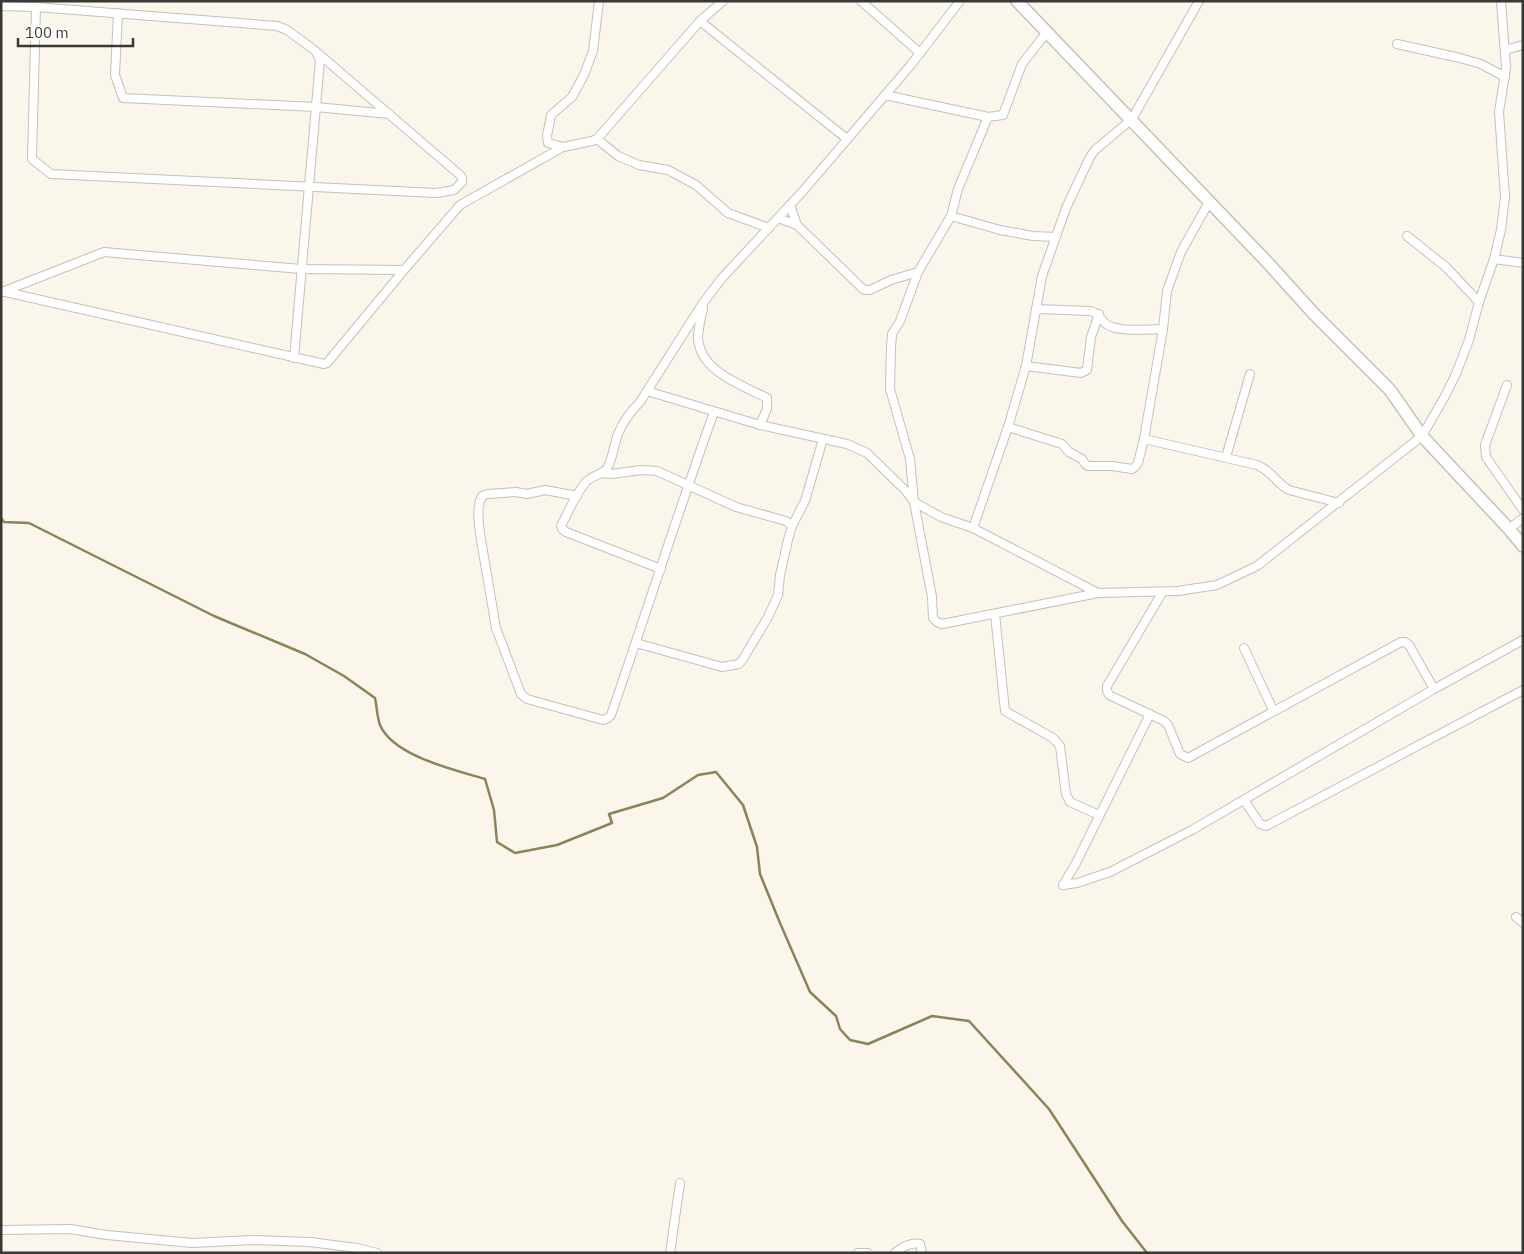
<svg xmlns="http://www.w3.org/2000/svg" width="1524" height="1254" font-family="'IBM Plex Sans',sans-serif">
	<rect width="100%" height="100%" fill="#faf6eb"/>
	<g fill="none" stroke-linecap="round" stroke-linejoin="round">
		<path stroke="#8d825a" stroke-width="2.5" d="M 1,518 L 4,522 L 29,523 L 214,616 L 305,654 L 344,676 L 375,698 C 377,707 377,717 380,725 C 393,756 455,770 485,779 L 494,810 L 497,842 L 515,853 L 557,845 L 612,823 L 609,814 L 663,798 L 698,775 L 716,772 L 743,805 L 757,847 L 760,874 L 780,923 L 810,992 L 836,1016 L 840,1029 L 850,1040 L 868,1044 L 932,1016 L 969,1021 L 1049,1109 L 1122,1221 L 1147,1253"/>
		<defs>
			<g id="street">
				<path d="M 861,1 L 920,53"/>
				<path d="M 1,6 L 36,7 L 277,26 L 287,30 L 313,49 L 460,175 L 462,178 L 462,182 L 454,190 L 436,193 L 51,174 L 32,159 L 36,7"/>
				<path d="M 118,13 L 115,75 L 123,98 L 316,107 L 389,114"/>
				<path d="M 700,21 L 847,139"/>
				<path d="M 1397,44 L 1460,58 L 1481,64 L 1505,77"/>
				<path d="M 1505,50 L 1523,45"/>
				<path d="M 885,95 L 988,117 L 1003,115 L 1022,64 L 1047,32"/>
				<path d="M 988,117 L 958,189 L 951,216 L 918,272 L 900,321 L 892,334 L 891,348 L 890,389 L 910,459 L 914,502 L 932,597 L 933,618 L 937,622 L 942,624 L 1098,593 L 1178,591 L 1217,585 L 1257,566 L 1422,436 L 1444,398 L 1456,374 L 1469,340 L 1479,302 L 1494,259 L 1501,230 L 1505,197 L 1499,112 L 1506,67 L 1501,1"/>
				<path d="M 597,139 L 618,156 L 639,165 L 668,170 L 696,185 L 728,213 L 769,228"/>
				<path d="M 563,147 L 548,143 L 547,136 L 551,115 L 572,97 L 584,75 L 593,51 L 599,1"/>
				<path d="M 790,205 L 797,225"/>
				<path d="M 951,216 L 1000,230 L 1033,236 L 1056,237"/>
				<path d="M 778,218 L 797,225 L 864,290 L 870,290 L 891,280 L 918,272"/>
				<path d="M 1407,236 L 1446,267 L 1479,302"/>
				<path d="M 1494,259 L 1523,263"/>
				<path d="M 1,291 L 324,364 L 327,363 L 404,270 L 460,205 L 563,147 L 592,141 L 597,139 L 700,21 L 723,1"/>
				<path d="M 2,292 L 104,252 L 301,269 L 404,270"/>
				<path d="M 703,308 C 701,317 699,326 698,335 C 697,370 741,385 767,398 L 767,409 L 760,425"/>
				<path d="M 1036,309 L 1091,311 C 1103,316 1099,319 1106,324 C 1119,333 1148,329 1163,329"/>
				<path d="M 294,358 L 320,60 L 317,54"/>
				<path d="M 1026,366 L 1081,373 L 1087,370 L 1091,337 L 1099,314"/>
				<path d="M 1507,385 L 1485,445 L 1486,457 L 1523,510"/>
				<path d="M 647,391 L 760,425 L 847,444 L 867,453 L 906,491 L 914,502 L 941,517 L 973,528 L 1098,593"/>
				<path d="M 1008,427 L 1062,444 L 1069,452 L 1082,459 L 1085,464 L 1088,466 L 1112,466 L 1132,469 L 1135,467 L 1138,463 L 1144,439 L 1163,329 L 1167,291 L 1181,252 L 1209,202"/>
				<path d="M 1144,439 L 1257,465 C 1272,471 1276,483 1289,490 L 1339,503"/>
				<path d="M 1226,457 L 1250,374"/>
				<path d="M 602,473 L 612,474 L 641,470 L 657,471 L 736,507 L 786,521 L 792,526"/>
				<path d="M 577,496 L 545,490 L 527,494 L 516,492 L 487,494 L 482,496 C 476,507 479,522 480,534 L 496,628 L 521,694 L 527,699 L 603,720 L 608,718 L 611,715 C 646,614 678,512 714,412"/>
				<path d="M 973,528 L 1008,427 L 1026,366 L 1042,276 L 1066,208 L 1090,157 L 1095,150 L 1132,119 L 1199,1"/>
				<path d="M 1509,529 L 1523,518"/>
				<path d="M 661,569 L 566,532 L 562,529 L 561,526 C 568,513 576,493 586,482 C 592,475 603,475 608,467 C 613,457 614,444 618,434 C 623,422 631,411 640,402 L 703,303 L 722,278 L 803,191 L 910,66 L 960,1"/>
				<path d="M 1162,593 L 1107,686 L 1107,690 L 1109,695 L 1164,721 L 1168,725 L 1180,754 L 1188,758 L 1401,642 L 1405,642 L 1409,645 L 1434,689"/>
				<path d="M 995,614 L 1005,711 L 1053,738 L 1060,746 L 1066,794 L 1070,802 L 1099,815"/>
				<path d="M 636,643 L 722,667 L 739,664 L 743,659 L 768,617 L 778,595 L 780,575 L 788,540 L 792,526 L 805,501 L 823,439"/>
				<path d="M 1244,648 L 1273,710"/>
				<path d="M 1244,800 L 1260,824 L 1266,826 L 1523,690"/>
				<path d="M 1063,885 L 1077,883 L 1110,872 L 1192,830 L 1434,689 L 1523,640"/>
				<path d="M 1063,885 L 1076,863 L 1150,714"/>
				<path d="M 1516,917 L 1523,923"/>
				<path d="M 1,1230 L 70,1229 L 107,1235 L 192,1243 L 252,1240 L 310,1242 L 357,1248 L 377,1253"/>
				<path d="M 670,1253 L 680,1183"/>
				<path d="M 858,1253 L 868,1253"/>
				<path d="M 895,1253 C 902,1247 911,1242 920,1244 L 922,1253"/>
			</g>
			<path id="primary" d="M 1017,1 L 1268,263 L 1314,314 L 1390,390 L 1422,436 L 1509,529 L 1523,546"/>
		</defs>
		<use href="#street" stroke="#c4c1b6" stroke-width="10"/>
		<use href="#primary" stroke="#c4c1b6" stroke-width="14"/>
		<use href="#street" stroke="#fff" stroke-width="8"/>
		<use href="#primary" stroke="#fff" stroke-width="11"/>
	</g>
	<rect width="1524" height="1254" fill="none" stroke="#393834" stroke-width="5"/>
	<path d="M18 38v8h115v-8" fill="none" stroke="#393834" stroke-width="2.5"/>
	<text x="25" y="38" font-size="15" fill="#393834" stroke="#ffffff" stroke-width="4" paint-order="stroke">100 m</text>
</svg>
